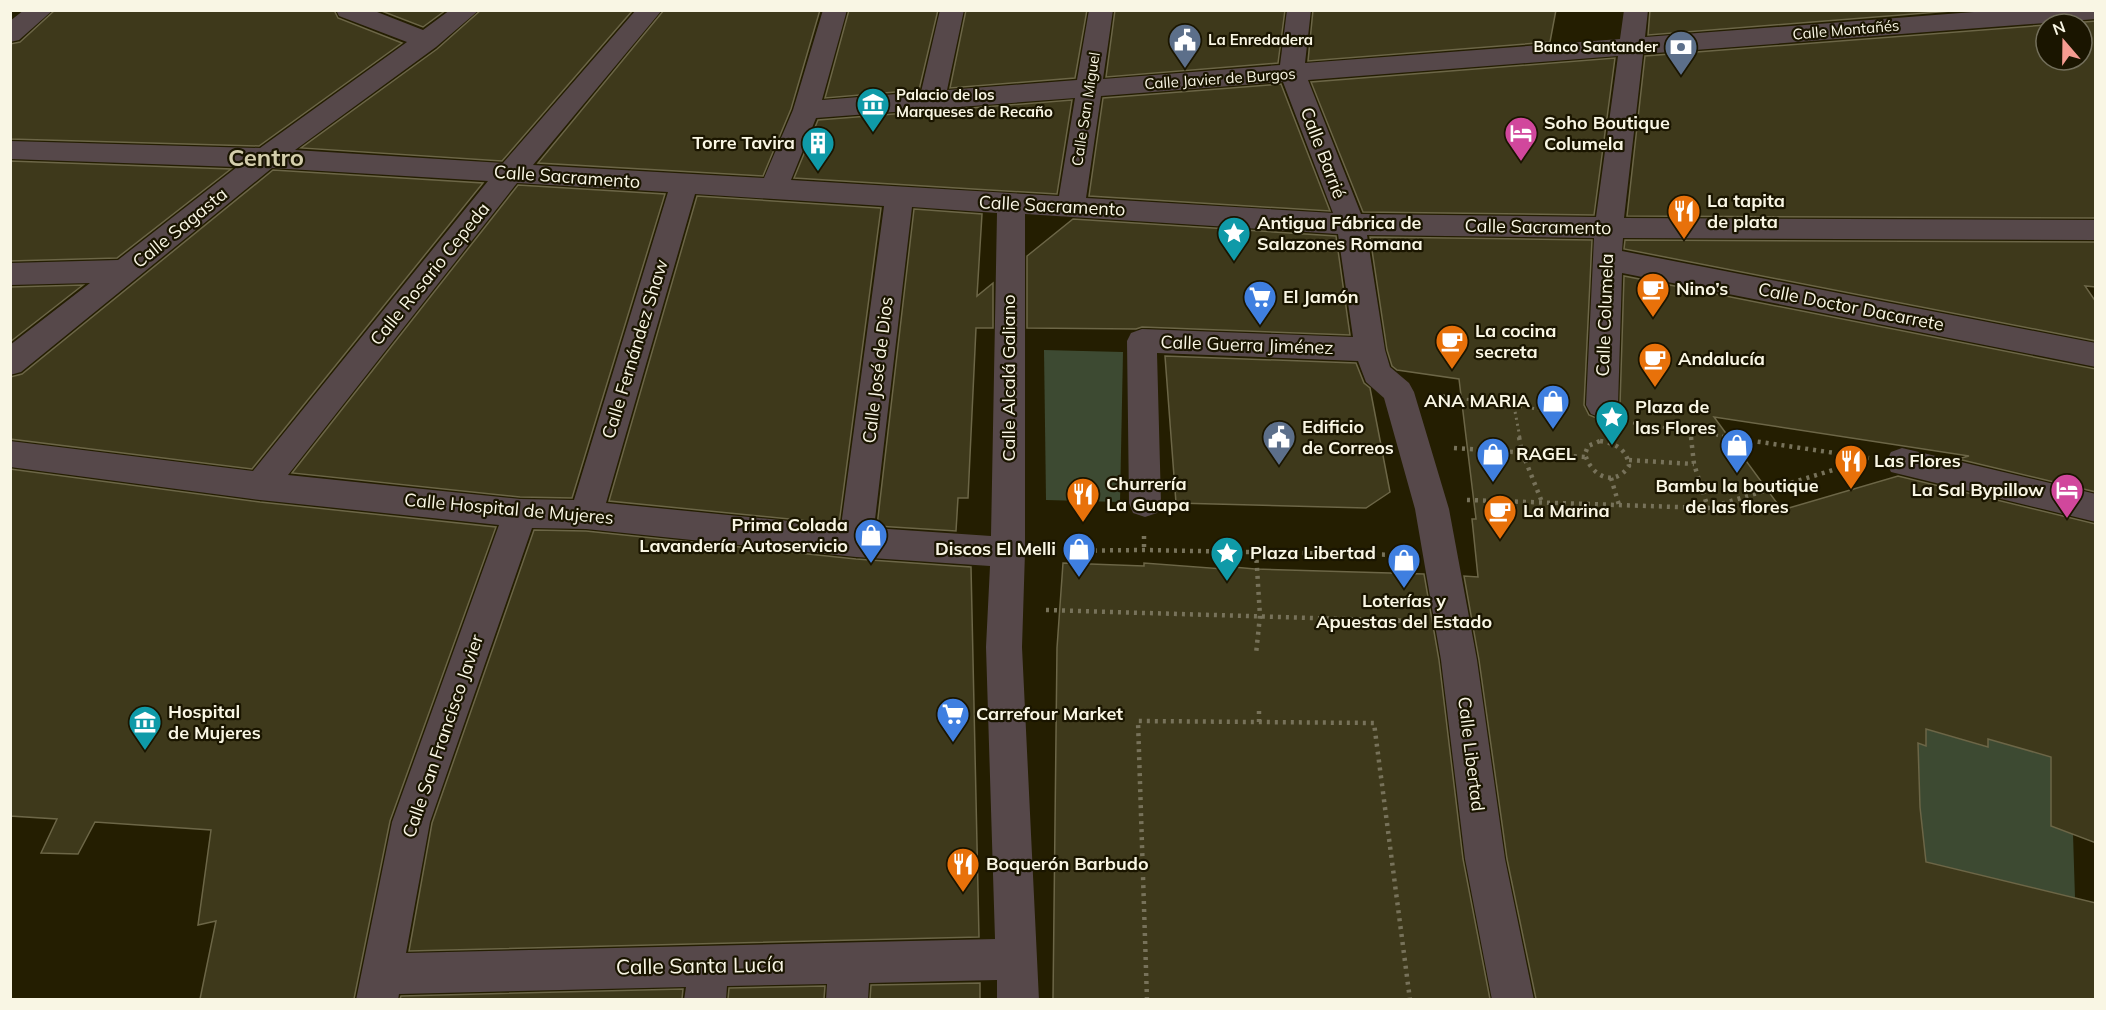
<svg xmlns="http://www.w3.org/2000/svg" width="2106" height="1010" font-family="Mulish,sans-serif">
	<rect width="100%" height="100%" fill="#241e01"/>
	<g fill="#3d4a32">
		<path d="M 1044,350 L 1123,352 L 1120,502 L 1046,500 Z"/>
		<path d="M 1926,729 L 1987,747 L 1988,739 L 2051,757 L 2051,825 L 2073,834 L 2075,898 L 1926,862 L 1920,807 L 1918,743 L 1926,745 Z"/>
	</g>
	<g fill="#3e391b" stroke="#6c6647" stroke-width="1.5">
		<path d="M 55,10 L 334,10 L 338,18 L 402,43 L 259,146 L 10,139 L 10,44 L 20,42 Z"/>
		<path d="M 379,10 L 446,10 L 423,27 Z"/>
		<path d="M 481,10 L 633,10 L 502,161 L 301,148 L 437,49 Z"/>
		<path d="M 664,10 L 820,10 L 791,109 L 763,176 L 538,163 Z"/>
		<path d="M 849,10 L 938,10 L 919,90 L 825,98 Z"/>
		<path d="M 966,10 L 1087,10 L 1075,78 L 950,88 Z"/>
		<path d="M 1115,10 L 1285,10 L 1278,63 L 1106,77 Z"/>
		<path d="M 1313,10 L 1556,10 L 1550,42 L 1308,61 Z"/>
		<path d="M 1650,10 L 1964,10 L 1648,35 Z"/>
		<path d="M 2096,21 L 2096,218 L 1627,216 L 1645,56 L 2046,25 L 2046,60 L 2082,60 L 2082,24 L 2060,24 Z"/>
		<path d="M 1615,58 L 1594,215 L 1363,212 L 1311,82 Z"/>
		<path d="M 1281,84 L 1330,211 L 1089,196 L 1103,98 Z"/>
		<path d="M 1072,100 L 1057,194 L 794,178 L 818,120 Z"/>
		<path d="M 10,161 L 231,169 L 117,258 L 10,261 Z"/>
		<path d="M 273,170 L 483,183 L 252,469 L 10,439 L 10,377 L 22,374 Z"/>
		<path d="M 518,185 L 665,194 L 572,498 L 520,497 L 292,473 Z"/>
		<path d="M 697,196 L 881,208 L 839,524 L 609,501 Z"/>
		<path d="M 914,209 L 982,214 L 977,296 L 993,283 L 993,328 L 976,328 L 968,498 L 958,498 L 956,531 L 877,526 Z"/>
		<path d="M 1073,219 L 1336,236 L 1350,335 L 1142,327 L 1136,329 L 1027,328 L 1027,256 Z"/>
		<path d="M 1370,237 L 1592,240 L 1584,405 L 1589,415 L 1601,420 L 1614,416 L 1620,405 L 1624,276 L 2096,369 L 2096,492 L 1958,459 L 1969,456 L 1714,417 L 1782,510 L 1898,476 L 2096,524 L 2096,843 L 2051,826 L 2051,757 L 1988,739 L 1988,747 L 1926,729 L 1926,746 L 1918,743 L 1920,807 L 1926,862 L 2096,903 L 2096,999 L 1536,999 L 1507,859 L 1479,660 L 1464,576 L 1478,577 L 1472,519 L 1476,519 L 1459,379 L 1397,370 L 1392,366 L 1387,350 Z"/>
		<path d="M 1625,240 L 2096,242 L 2096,287 L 2085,286 L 2096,302 L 2096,341 L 1624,249 Z"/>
		<path d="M 83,285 L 10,342 L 10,287 Z"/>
		<path d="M 1165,356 L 1356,363 L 1364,383 L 1370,388 L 1390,492 L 1366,508 L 1176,503 Z"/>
		<path d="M 10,469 L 260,502 L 496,527 L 390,821 L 354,999 L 200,999 L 216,921 L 198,925 L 211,830 L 95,822 L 78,854 L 41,853 L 57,819 L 10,816 Z"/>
		<path d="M 534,530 L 586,531 L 856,559 L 971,567 L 979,937 L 409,951 L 432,823 Z"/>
		<path d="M 1063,563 L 1144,566 L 1144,563 L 1223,569 L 1223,566 L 1255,569 L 1424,574 L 1439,660 L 1463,859 L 1490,999 L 1053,999 L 1057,648 Z"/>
		<path d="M 980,983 L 980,999 L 870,999 L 871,985 Z"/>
		<path d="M 825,986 L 824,999 L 728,999 L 729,988 Z"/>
		<path d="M 683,989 L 682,999 L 400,999 L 401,996 Z"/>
	</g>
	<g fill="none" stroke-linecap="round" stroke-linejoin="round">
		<g stroke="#77725a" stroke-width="3" stroke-dasharray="2 4" stroke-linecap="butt">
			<path d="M 1437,395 L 1566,413"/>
			<path d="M 1514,406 L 1520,438"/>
			<path d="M 1633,423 L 1736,438"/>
			<path d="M 1690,431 L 1691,438"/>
		</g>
		<g stroke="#77725a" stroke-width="4.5" stroke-dasharray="3 5" stroke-linecap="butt">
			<path d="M 1519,437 L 1522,452 L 1542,502"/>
			<path d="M 1691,437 L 1694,464 L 1708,508"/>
			<path d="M 1726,437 L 1869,458"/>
			<path d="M 1600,441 C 1615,443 1627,449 1629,466 C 1614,488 1591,476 1585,454 L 1588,446 Z"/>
			<path d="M 1454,448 L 1585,457"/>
			<path d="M 1629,460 L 1694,464"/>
			<path d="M 1611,478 L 1619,505"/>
			<path d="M 1467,500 L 1708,508 L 1866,460"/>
			<path d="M 1144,536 L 1144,550"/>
			<path d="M 1046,551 L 1144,550 L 1402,555"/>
			<path d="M 1256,552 L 1260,616 L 1256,654"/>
			<path d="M 1046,610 L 1413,621"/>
			<path d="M 1259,711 L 1259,722"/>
			<path d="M 1147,1000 L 1138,721 L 1374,723 L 1410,1000"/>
		</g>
		<g fill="#56484a" fill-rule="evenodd">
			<path d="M 24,10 L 53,10 L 19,40 L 10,42 L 10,21 Z"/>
			<path d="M 336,10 L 372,10 L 423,30 L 450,10 L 479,10 L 436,47 L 295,150 L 503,163 L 636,10 L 662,10 L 533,165 L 764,178 L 793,110 L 823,10 L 847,10 L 822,100 L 921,92 L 940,10 L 964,10 L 947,90 L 1077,80 L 1089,10 L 1113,10 L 1103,79 L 1280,65 L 1287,10 L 1311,10 L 1305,63 L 1620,39 L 1624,10 L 1648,10 L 1645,37 L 2000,10 L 2096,10 L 2096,19 L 1643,54 L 1624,218 L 2096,220 L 2096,240 L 1623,238 L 1622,251 L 2096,343 L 2096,367 L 1622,273 L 1618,405 L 1613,414 L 1602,418 L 1591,414 L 1586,405 L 1594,238 L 1367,235 L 1385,350 L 1390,367 L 1409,383 L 1414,392 L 1449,509 L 1477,660 L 1505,859 L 1534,1000 L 1492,1000 L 1465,859 L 1441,660 L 1415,509 L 1384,398 L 1366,382 L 1358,361 L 1157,353 L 1161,503 L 1157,513 L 1145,517 L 1133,513 L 1129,503 L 1127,341 L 1131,333 L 1142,329 L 1353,337 L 1338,234 L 1025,214 L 1025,552 L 1022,647 L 1039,1000 L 997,1000 L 997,980 L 869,983 L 868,1000 L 826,1000 L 827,984 L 727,986 L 726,1000 L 684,1000 L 686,987 L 399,994 L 398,1000 L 356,1000 L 392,822 L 499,525 L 260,500 L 10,467 L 10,441 L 253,471 L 488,181 L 272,168 L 21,372 L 10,375 L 10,345 L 90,283 L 10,285 L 10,263 L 118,260 L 237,167 L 10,159 L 10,141 L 260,148 L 407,42 L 339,16 ZM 1618,56 L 1596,217 L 1361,214 L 1308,80 ZM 1283,82 L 1333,213 L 1086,198 L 1101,96 ZM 1075,98 L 1059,196 L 791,180 L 816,118 ZM 517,183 L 668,192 L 574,500 L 520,499 L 288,475 ZM 695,194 L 884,206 L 841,526 L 606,503 ZM 912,207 L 997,213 L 991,536 L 874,528 ZM 532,528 L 586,529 L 856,557 L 990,566 L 986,647 L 995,939 L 406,953 L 430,822 Z"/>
			<path d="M 1902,448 L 2096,494 L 2096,522 L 1891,472 L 1886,462 L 1891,452 Z"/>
		</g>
	</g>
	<defs>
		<symbol id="civic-pin" viewBox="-11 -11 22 30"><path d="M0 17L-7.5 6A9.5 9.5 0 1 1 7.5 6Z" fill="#5c6f8a" stroke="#1a1500"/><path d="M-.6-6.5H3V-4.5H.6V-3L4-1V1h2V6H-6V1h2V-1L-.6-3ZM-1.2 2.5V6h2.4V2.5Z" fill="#fff"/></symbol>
		<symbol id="bank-pin" viewBox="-11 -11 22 30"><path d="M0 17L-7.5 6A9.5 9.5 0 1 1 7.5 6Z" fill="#5c6f8a" stroke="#1a1500"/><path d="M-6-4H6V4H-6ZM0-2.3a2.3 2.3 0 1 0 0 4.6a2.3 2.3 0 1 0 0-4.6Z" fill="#fff"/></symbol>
		<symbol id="museum-pin" viewBox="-11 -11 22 30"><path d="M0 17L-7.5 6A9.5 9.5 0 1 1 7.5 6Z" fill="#0f9aa8" stroke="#1a1500"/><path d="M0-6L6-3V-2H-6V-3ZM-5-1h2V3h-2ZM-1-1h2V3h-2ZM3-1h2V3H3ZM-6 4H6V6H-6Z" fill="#fff"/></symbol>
		<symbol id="hotel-pin" viewBox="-11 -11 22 30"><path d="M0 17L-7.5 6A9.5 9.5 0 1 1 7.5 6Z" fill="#d1479c" stroke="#1a1500"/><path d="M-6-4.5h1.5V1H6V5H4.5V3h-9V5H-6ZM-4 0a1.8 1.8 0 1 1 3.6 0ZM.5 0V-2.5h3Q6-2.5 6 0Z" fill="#fff"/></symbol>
		<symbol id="building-pin" viewBox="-11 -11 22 30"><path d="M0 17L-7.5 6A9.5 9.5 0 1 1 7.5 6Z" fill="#0f9aa8" stroke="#1a1500"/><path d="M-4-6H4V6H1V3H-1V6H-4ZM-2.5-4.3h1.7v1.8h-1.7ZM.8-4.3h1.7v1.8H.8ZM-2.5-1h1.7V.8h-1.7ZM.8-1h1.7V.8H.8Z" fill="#fff"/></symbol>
		<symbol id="restaurant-pin" viewBox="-11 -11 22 30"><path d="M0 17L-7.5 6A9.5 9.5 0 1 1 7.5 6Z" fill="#e8710a" stroke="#1a1500"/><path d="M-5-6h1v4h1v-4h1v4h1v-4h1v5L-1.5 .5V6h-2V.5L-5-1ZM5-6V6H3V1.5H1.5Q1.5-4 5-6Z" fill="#fff"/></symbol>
		<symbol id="sight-pin" viewBox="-11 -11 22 30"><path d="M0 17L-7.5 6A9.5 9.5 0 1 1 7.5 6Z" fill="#0f9aa8" stroke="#1a1500"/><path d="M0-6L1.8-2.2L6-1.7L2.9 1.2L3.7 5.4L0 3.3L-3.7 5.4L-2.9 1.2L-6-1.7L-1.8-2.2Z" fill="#fff"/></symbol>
		<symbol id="cafe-pin" viewBox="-11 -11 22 30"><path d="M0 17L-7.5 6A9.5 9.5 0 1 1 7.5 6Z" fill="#e8710a" stroke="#1a1500"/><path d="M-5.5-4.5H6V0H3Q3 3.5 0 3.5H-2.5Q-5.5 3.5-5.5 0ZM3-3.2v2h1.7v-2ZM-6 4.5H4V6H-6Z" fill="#fff"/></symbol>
		<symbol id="supermarket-pin" viewBox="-11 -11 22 30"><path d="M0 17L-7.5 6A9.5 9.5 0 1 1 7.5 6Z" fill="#3f7fe0" stroke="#1a1500"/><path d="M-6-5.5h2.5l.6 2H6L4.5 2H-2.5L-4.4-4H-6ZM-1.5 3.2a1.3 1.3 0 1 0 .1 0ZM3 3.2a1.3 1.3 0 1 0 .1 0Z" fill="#fff"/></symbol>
		<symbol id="shop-pin" viewBox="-11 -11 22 30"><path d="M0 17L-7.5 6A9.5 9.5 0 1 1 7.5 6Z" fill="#3f7fe0" stroke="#1a1500"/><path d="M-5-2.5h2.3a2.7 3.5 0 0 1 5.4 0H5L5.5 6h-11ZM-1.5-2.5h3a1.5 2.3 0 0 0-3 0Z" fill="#fff"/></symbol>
	</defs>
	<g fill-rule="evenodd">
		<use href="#civic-pin" x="1166" y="21" width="38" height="52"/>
		<use href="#bank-pin" x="1662" y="28" width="38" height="52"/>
		<use href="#museum-pin" x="854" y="85" width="38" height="52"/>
		<use href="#hotel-pin" x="1502" y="114" width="38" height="52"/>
		<use href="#building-pin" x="799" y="124" width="38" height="52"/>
		<use href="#restaurant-pin" x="1665" y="192" width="38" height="52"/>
		<use href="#sight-pin" x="1215" y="214" width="38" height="52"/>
		<use href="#cafe-pin" x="1634" y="270" width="38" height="52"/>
		<use href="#supermarket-pin" x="1241" y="278" width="38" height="52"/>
		<use href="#cafe-pin" x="1433" y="322" width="38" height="52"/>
		<use href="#cafe-pin" x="1636" y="340" width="38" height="52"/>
		<use href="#shop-pin" x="1534" y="382" width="38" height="52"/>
		<use href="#sight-pin" x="1593" y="398" width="38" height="52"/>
		<use href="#civic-pin" x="1260" y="418" width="38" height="52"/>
		<use href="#shop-pin" x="1718" y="426" width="38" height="52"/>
		<use href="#shop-pin" x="1474" y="435" width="38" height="52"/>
		<use href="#restaurant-pin" x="1832" y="442" width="38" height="52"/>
		<use href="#hotel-pin" x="2048" y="471" width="38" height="52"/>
		<use href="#restaurant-pin" x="1064" y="475" width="38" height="52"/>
		<use href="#cafe-pin" x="1481" y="492" width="38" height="52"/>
		<use href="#shop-pin" x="852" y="516" width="38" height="52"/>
		<use href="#shop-pin" x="1060" y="530" width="38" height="52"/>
		<use href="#sight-pin" x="1208" y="534" width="38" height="52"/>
		<use href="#shop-pin" x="1385" y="541" width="38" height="52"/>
		<use href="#supermarket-pin" x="934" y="695" width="38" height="52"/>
		<use href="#museum-pin" x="126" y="703" width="38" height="52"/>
		<use href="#restaurant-pin" x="944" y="845" width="38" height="52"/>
	</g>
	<g text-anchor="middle" stroke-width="4.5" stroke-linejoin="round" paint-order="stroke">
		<g font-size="15" fill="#f9f6e4" stroke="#1a1500">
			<text transform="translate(1846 30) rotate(-5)" y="5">Calle Montañés</text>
			<text transform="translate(1220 79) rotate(-4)" y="5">Calle Javier de Burgos</text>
			<text transform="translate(1086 109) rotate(-81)" y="5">Calle San Miguel</text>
		</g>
		<g font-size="15" font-weight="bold" fill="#f9f6e4" stroke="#1a1500" text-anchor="start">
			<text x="1208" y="45">La Enredadera</text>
			<text x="1658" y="52" text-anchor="end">Banco Santander</text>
			<text x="896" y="100">Palacio de los<tspan x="896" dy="17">Marqueses de Recaño</tspan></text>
		</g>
		<g font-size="18" font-weight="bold" fill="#f9f6e4" stroke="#1a1500" text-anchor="start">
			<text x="1544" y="129">Soho Boutique<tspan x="1544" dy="21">Columela</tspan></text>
			<text x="795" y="149" text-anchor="end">Torre Tavira</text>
			<text x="1707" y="207">La tapita<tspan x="1707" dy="21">de plata</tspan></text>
			<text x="1257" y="229">Antigua Fábrica de<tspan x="1257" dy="21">Salazones Romana</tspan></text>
			<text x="1676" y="295">Nino’s</text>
			<text x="1283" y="303">El Jamón</text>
			<text x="1475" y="337">La cocina<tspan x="1475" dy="21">secreta</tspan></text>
			<text x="1678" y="365">Andalucía</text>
			<text x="1530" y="407" text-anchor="end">ANA MARIA</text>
			<text x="1635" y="413">Plaza de<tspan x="1635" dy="21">las Flores</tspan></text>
			<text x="1302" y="433">Edificio<tspan x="1302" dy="21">de Correos</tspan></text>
			<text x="1516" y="460">RAGEL</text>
			<text x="1874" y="467">Las Flores</text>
			<text x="1106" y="490">Churrería<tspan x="1106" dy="21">La Guapa</tspan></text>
			<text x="1737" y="492" text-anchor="middle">Bambu la boutique<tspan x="1737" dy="21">de las flores</tspan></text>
			<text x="2044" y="496" text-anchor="end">La Sal Bypillow</text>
			<text x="1523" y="517">La Marina</text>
			<text x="848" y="531" text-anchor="end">Prima Colada<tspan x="848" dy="21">Lavandería Autoservicio</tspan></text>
			<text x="1056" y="555" text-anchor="end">Discos El Melli</text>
			<text x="1250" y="559">Plaza Libertad</text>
			<text x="1404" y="607" text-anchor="middle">Loterías y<tspan x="1404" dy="21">Apuestas del Estado</tspan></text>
			<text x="168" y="718">Hospital<tspan x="168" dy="21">de Mujeres</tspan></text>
			<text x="976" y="720">Carrefour Market</text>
			<text x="986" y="870">Boquerón Barbudo</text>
		</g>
		<g font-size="18" fill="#f9f6e4" stroke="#1a1500">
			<text transform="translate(1323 153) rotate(69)" y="6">Calle Barrié</text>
			<text transform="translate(567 177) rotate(4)" y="6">Calle Sacramento</text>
			<text transform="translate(1052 206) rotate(3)" y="6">Calle Sacramento</text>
			<text transform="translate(1538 227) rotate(1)" y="6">Calle Sacramento</text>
			<text transform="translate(180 228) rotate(-39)" y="6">Calle Sagasta</text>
			<text transform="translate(430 274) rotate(-51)" y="6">Calle Rosario Cepeda</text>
			<text transform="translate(1851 307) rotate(11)" y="6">Calle Doctor Dacarrete</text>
			<text transform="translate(1605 315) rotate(-88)" y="6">Calle Columela</text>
			<text transform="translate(1247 345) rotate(2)" y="6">Calle Guerra Jiménez</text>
			<text transform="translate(635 349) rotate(-73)" y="6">Calle Fernández Shaw</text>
			<text transform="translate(878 370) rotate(-83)" y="6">Calle José de Dios</text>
			<text transform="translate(1009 378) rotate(-90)" y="6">Calle Alcalá Galiano</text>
			<text transform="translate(509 509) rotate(5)" y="6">Calle Hospital de Mujeres</text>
			<text transform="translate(443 736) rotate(-71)" y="6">Calle San Francisco Javier</text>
			<text transform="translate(1471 754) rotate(83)" y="6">Calle Libertad</text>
		</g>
		<g font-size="21" fill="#f9f6e4" stroke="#1a1500">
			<text transform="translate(700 966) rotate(-1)" y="7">Calle Santa Lucía</text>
		</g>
		<g font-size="24" font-weight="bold" fill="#d4ceac" stroke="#1a1500">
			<text x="266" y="166">Centro</text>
		</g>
	</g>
	<rect width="2106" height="1010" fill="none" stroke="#f9f6e4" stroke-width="24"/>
	<g transform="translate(2064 42) rotate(340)"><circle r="28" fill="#1a1500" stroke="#736f5b" stroke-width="1.5"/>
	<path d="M0-4.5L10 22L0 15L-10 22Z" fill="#f59c91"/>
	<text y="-9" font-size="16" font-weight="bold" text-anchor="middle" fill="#f9f6e4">N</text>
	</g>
</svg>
